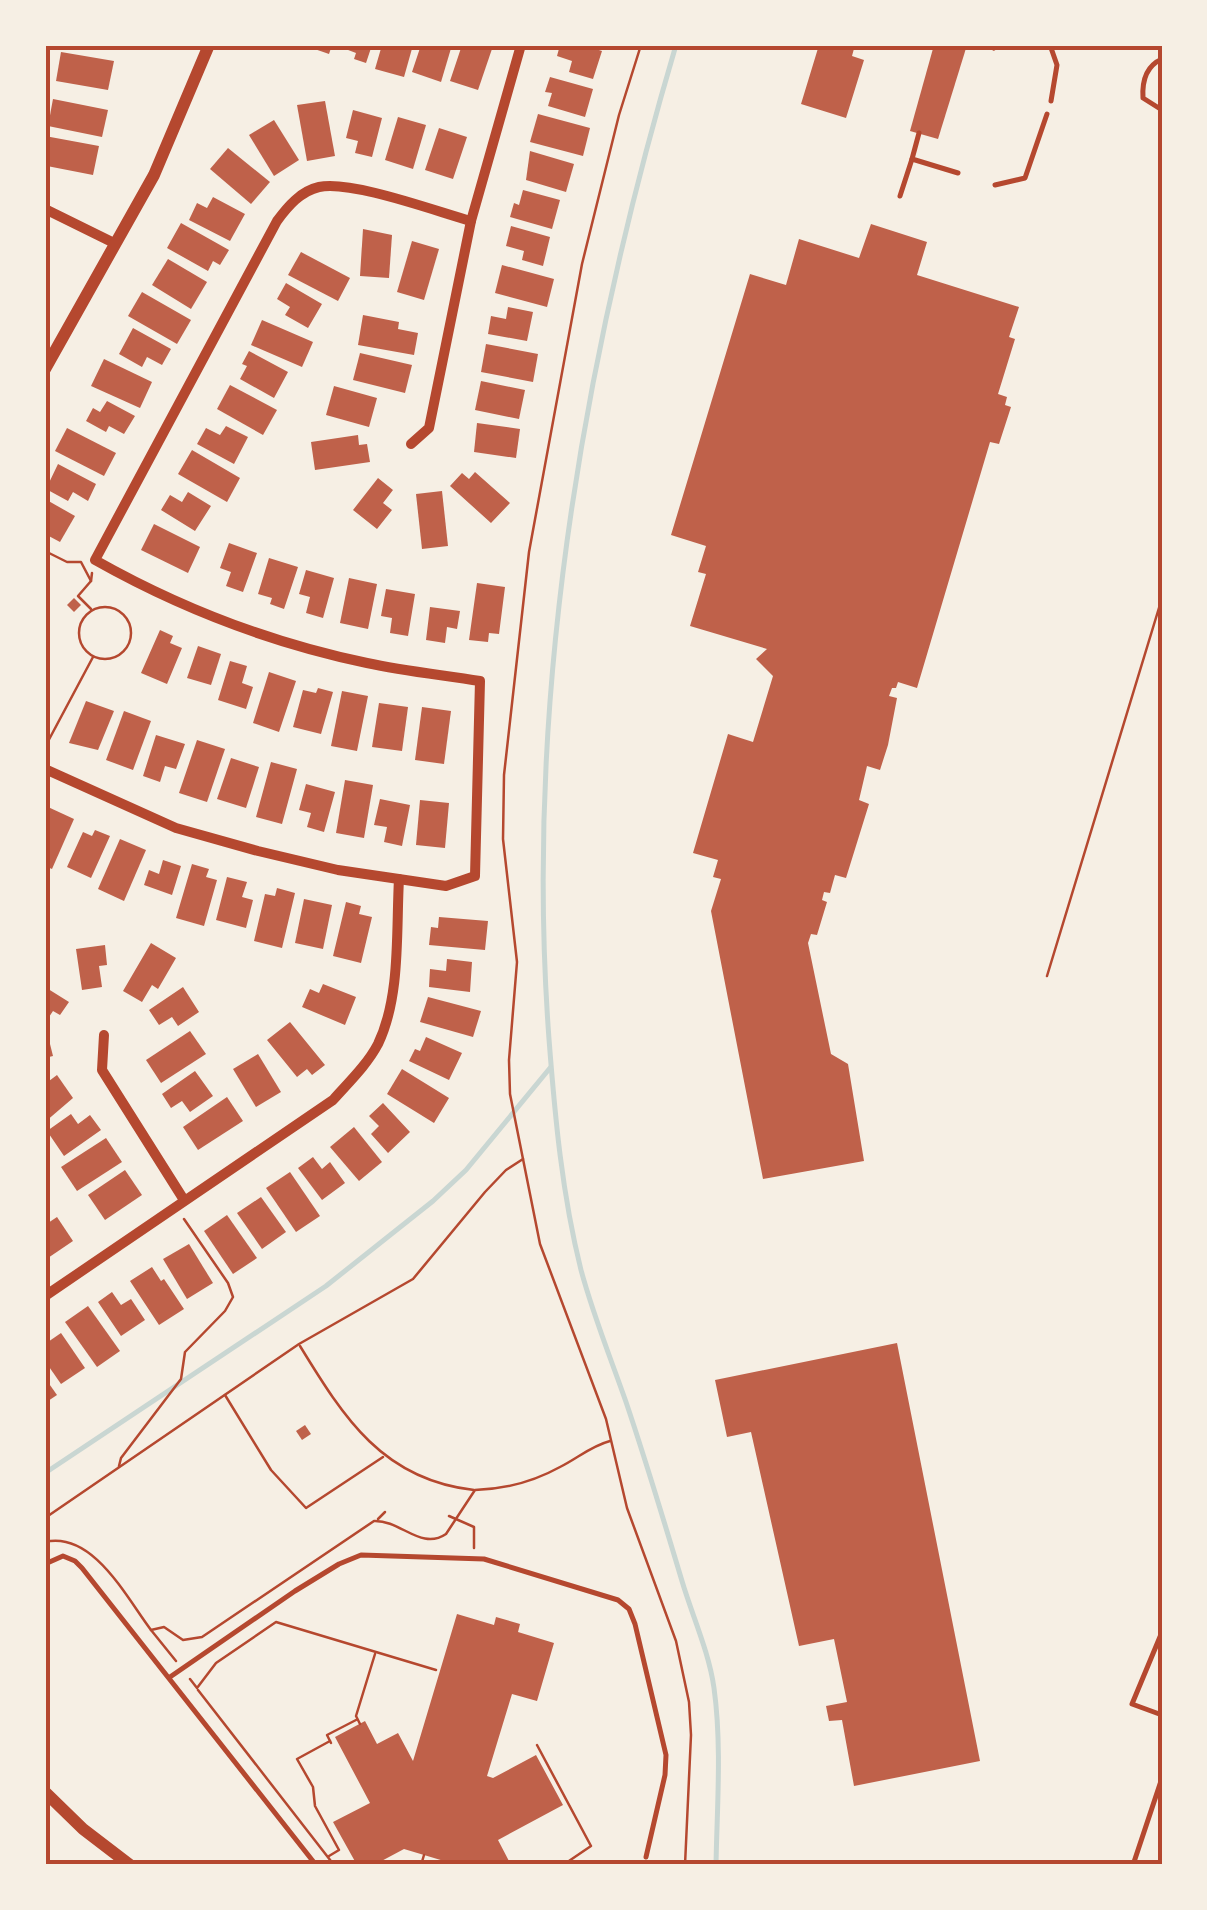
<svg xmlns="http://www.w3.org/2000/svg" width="1207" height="1910" font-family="'Noto Sans',sans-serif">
	<rect width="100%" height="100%" fill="#f6efe4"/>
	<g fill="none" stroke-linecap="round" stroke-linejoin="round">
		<g stroke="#c9d6d2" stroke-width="5">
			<path d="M 676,45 C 581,366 524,704 549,1039 C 555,1117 562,1194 581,1270 C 593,1315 611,1359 626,1402 C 646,1461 664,1521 682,1581 C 692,1615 709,1652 714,1688 C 722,1746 717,1807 716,1865"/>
			<path d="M 45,1473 L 326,1286 L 433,1201 L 466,1170 L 550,1068"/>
		</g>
	</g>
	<g fill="#bf614a">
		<path d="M 303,45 L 332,45 L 329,54 Z"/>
		<path d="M 335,45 L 372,45 L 366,63 L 354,59 L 356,53 Z"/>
		<path d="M 382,45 L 413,45 L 404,77 L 375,69 Z"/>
		<path d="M 421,45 L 452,45 L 441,82 L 412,72 Z"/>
		<path d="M 462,45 L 493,46 L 478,90 L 450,81 Z"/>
		<path d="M 560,45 L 583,45 L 602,51 L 593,79 L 569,72 L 572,61 L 557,56 Z"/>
		<path d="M 819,45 L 855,45 L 852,56 L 864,60 L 846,118 L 801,104 Z"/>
		<path d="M 934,45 L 967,45 L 938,139 L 910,131 Z"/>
		<path d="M 61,52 L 114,61 L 108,90 L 56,81 Z"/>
		<path d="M 550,77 L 593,89 L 585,117 L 548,106 L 552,93 L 545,92 Z"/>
		<path d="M 53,99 L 108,110 L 102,137 L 48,126 Z"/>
		<path d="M 325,101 L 335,156 L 307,161 L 297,105 Z"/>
		<path d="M 353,110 L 382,118 L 372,157 L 355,153 L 358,141 L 346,138 Z"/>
		<path d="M 538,114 L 590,128 L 583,156 L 530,142 Z"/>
		<path d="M 398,117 L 426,125 L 413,169 L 385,160 Z"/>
		<path d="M 274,120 L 299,160 L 274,176 L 249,135 Z"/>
		<path d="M 439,128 L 467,137 L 453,179 L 425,170 Z"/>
		<path d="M 45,136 L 99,146 L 93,175 L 47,166 L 49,156 L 45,155 Z"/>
		<path d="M 228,148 L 270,182 L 251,204 L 210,169 Z"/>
		<path d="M 530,151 L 574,164 L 566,192 L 526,180 Z"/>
		<path d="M 523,190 L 560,200 L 552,229 L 510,217 L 514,203 L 519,205 Z"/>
		<path d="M 213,197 L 245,214 L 230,241 L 189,220 L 197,203 L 207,208 Z"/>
		<path d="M 181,223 L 229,250 L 220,265 L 213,261 L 208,271 L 167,248 Z"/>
		<path d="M 871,224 L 927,242 L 917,275 L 1019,307 L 1009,337 L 1015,339 L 998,394 L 1007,397 L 1005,405 L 1011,407 L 999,444 L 990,442 L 917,688 L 898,682 L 896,688 L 892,688 L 889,696 L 897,698 L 888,745 L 880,770 L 867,766 L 859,800 L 869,804 L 846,878 L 835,875 L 830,893 L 824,892 L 822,900 L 827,902 L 817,935 L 811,934 L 808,943 L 831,1054 L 848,1064 L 864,1161 L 763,1179 L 711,911 L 721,879 L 713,877 L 718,860 L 693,853 L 728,734 L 753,742 L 773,676 L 756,659 L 767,649 L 690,626 L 706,574 L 698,572 L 706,546 L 671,535 L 750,274 L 786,285 L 799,239 L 859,258 Z"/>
		<path d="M 511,226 L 550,237 L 543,266 L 522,260 L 524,251 L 506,246 Z"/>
		<path d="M 363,229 L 392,235 L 389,278 L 360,276 Z"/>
		<path d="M 412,241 L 439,249 L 424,300 L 397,292 Z"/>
		<path d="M 301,252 L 350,278 L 338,301 L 288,275 Z"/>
		<path d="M 168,259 L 207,282 L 191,309 L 152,285 Z"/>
		<path d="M 502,265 L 554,279 L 547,307 L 495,293 Z"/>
		<path d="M 286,283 L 322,304 L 308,328 L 285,315 L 290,307 L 277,299 Z"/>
		<path d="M 142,292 L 191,320 L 177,344 L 128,316 Z"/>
		<path d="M 508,307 L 533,312 L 527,341 L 488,334 L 491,316 L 506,319 Z"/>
		<path d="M 363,315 L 399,322 L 398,329 L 418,333 L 414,355 L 358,345 Z"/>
		<path d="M 262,320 L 313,342 L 302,367 L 251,345 Z"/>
		<path d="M 133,328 L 171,349 L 162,365 L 147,357 L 142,367 L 119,354 Z"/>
		<path d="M 486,344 L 538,354 L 533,382 L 481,372 Z"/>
		<path d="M 249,351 L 288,372 L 274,398 L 240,379 L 247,366 L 242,364 Z"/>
		<path d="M 360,353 L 412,365 L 405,393 L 353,380 Z"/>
		<path d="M 104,359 L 152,382 L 140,408 L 91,386 Z"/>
		<path d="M 481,381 L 525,390 L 519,419 L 475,410 Z"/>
		<path d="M 230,385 L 277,410 L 263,435 L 217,409 Z"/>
		<path d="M 334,386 L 377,398 L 369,427 L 326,415 Z"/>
		<path d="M 107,401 L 135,416 L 124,434 L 109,426 L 106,432 L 86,421 L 93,408 L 100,412 Z"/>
		<path d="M 477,423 L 520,429 L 516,458 L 474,452 Z"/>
		<path d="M 226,426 L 248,437 L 234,464 L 197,444 L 206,428 L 220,435 Z"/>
		<path d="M 67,428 L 116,453 L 104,476 L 55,451 Z"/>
		<path d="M 358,435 L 359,445 L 367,444 L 370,462 L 315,470 L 311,442 Z"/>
		<path d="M 192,450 L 240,478 L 227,502 L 178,474 Z"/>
		<path d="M 58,464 L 96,484 L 88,501 L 73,492 L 68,501 L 46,489 Z"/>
		<path d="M 475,472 L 510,503 L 491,523 L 450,486 L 462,473 L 469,479 Z"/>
		<path d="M 378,478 L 393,490 L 383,503 L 392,510 L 377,529 L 353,510 Z"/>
		<path d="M 442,491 L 448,546 L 422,549 L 416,494 Z"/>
		<path d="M 188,492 L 211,506 L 195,531 L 161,510 L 170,495 L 182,502 Z"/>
		<path d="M 45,499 L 75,516 L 60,542 L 45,534 Z"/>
		<path d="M 154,524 L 200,547 L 188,573 L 141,550 Z"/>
		<path d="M 229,543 L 257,553 L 243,592 L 226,586 L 231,572 L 220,568 Z"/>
		<path d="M 269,558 L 298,567 L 284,609 L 270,604 L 272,598 L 258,594 Z"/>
		<path d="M 306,570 L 334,578 L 323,618 L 306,613 L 310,597 L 299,594 Z"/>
		<path d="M 349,578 L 377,584 L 368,629 L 340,623 Z"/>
		<path d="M 477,583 L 505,587 L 499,634 L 489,633 L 488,642 L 469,640 Z"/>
		<path d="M 386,589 L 415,594 L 408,636 L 390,633 L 392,618 L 381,616 Z"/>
		<path d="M 74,598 L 81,605 L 74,612 L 67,605 Z"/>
		<path d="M 430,607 L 460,611 L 457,629 L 447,627 L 445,643 L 426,640 Z"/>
		<path d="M 160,630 L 173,636 L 170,643 L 182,648 L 167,684 L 141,673 Z"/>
		<path d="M 198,646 L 221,654 L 211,685 L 187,678 Z"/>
		<path d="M 230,661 L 247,666 L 242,683 L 253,687 L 246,709 L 218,700 Z"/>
		<path d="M 269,672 L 296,681 L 279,732 L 253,723 Z"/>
		<path d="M 318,688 L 333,692 L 321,734 L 293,727 L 303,690 L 316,693 Z"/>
		<path d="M 342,691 L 368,696 L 357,751 L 331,746 Z"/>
		<path d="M 86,701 L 114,711 L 98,750 L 69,743 Z"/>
		<path d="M 379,703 L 408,707 L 402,751 L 372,747 Z"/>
		<path d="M 422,707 L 451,711 L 444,764 L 415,760 Z"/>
		<path d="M 124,711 L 151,721 L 133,770 L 106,760 Z"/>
		<path d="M 156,735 L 185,744 L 176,769 L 165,766 L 160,782 L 143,776 Z"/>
		<path d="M 197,740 L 225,749 L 207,802 L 179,793 Z"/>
		<path d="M 231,758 L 259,767 L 246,808 L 217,799 Z"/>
		<path d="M 271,762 L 297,769 L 282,824 L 256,817 Z"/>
		<path d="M 345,780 L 373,785 L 364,838 L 336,833 Z"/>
		<path d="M 306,784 L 335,792 L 324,832 L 307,827 L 311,813 L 299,810 Z"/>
		<path d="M 380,799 L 410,805 L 402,846 L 384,842 L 387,827 L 374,825 Z"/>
		<path d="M 420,800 L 449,803 L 445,848 L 416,845 Z"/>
		<path d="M 48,807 L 74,819 L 52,869 L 45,866 L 45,814 Z"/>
		<path d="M 95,830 L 110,836 L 91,878 L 67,867 L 83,832 L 92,836 Z"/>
		<path d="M 120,839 L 146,850 L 124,901 L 98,889 Z"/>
		<path d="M 163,860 L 181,866 L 172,895 L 144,885 L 149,870 L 159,874 Z"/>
		<path d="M 192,864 L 209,869 L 206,877 L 217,880 L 204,926 L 176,918 Z"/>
		<path d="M 227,877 L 247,882 L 242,897 L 253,900 L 246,928 L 216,920 Z"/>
		<path d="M 277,888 L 295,893 L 282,948 L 254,941 L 265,894 L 275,896 Z"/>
		<path d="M 304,899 L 332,905 L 323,949 L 295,943 Z"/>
		<path d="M 346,902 L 361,906 L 359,914 L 372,917 L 361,963 L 333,956 Z"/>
		<path d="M 439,917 L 488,921 L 485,950 L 429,945 L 431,927 L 438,928 Z"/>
		<path d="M 151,943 L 176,958 L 158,989 L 152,985 L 142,1002 L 123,991 Z"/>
		<path d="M 105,945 L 107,965 L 99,966 L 102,987 L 82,990 L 76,949 Z"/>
		<path d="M 447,959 L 472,962 L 470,992 L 429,987 L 430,969 L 446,971 Z"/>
		<path d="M 323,984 L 356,997 L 345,1025 L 302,1007 L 310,989 L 319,993 Z"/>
		<path d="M 45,987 L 69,1002 L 60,1015 L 53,1011 L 45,1023 Z"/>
		<path d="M 183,987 L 199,1012 L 178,1026 L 172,1017 L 159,1025 L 149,1010 Z"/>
		<path d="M 428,997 L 481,1011 L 473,1037 L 420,1022 Z"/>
		<path d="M 290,1022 L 325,1065 L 312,1075 L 307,1069 L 297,1077 L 267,1040 Z"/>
		<path d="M 190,1031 L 206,1054 L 161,1083 L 146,1060 Z"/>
		<path d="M 426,1037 L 462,1053 L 449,1080 L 409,1061 L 415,1049 L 420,1051 Z"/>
		<path d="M 49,1040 L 53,1056 L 45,1058 L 45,1041 Z"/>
		<path d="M 258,1054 L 281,1092 L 256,1107 L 233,1069 Z"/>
		<path d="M 402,1069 L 449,1098 L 434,1123 L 387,1094 Z"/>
		<path d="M 195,1071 L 213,1096 L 190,1112 L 182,1101 L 171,1108 L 162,1094 Z"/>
		<path d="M 57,1075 L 73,1098 L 45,1122 L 45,1084 Z"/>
		<path d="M 227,1097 L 243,1121 L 198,1150 L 183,1127 Z"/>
		<path d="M 383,1103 L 410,1132 L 388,1153 L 371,1134 L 379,1126 L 369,1116 Z"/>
		<path d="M 71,1114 L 78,1124 L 90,1115 L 101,1130 L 64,1156 L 47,1131 Z"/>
		<path d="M 354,1127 L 382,1162 L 359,1181 L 330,1147 Z"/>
		<path d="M 106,1138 L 122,1162 L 77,1191 L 61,1167 Z"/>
		<path d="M 313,1157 L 322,1169 L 330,1162 L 345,1183 L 322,1200 L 298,1168 Z"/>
		<path d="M 125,1170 L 142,1195 L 105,1220 L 88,1195 Z"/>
		<path d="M 290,1172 L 320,1216 L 296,1232 L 266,1188 Z"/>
		<path d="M 261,1197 L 286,1232 L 262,1249 L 237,1213 Z"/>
		<path d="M 227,1215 L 257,1258 L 233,1274 L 204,1231 Z"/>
		<path d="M 57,1217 L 73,1241 L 45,1260 L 45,1225 Z"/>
		<path d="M 189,1244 L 213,1283 L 187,1299 L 163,1259 Z"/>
		<path d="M 152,1267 L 161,1281 L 164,1279 L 184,1309 L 159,1325 L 130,1281 Z"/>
		<path d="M 112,1292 L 121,1305 L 131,1299 L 145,1320 L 121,1336 L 98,1302 Z"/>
		<path d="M 88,1306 L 120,1351 L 97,1367 L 65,1322 Z"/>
		<path d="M 61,1333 L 85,1368 L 61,1384 L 45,1361 L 45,1344 Z"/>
		<path d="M 897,1343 L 980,1761 L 854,1786 L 842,1720 L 829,1721 L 826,1706 L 847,1702 L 834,1639 L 799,1646 L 751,1432 L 727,1437 L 715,1380 Z"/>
		<path d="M 45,1378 L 57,1395 L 45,1403 Z"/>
		<path d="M 305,1425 L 311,1434 L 302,1440 L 296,1431 Z"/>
		<path d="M 457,1614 L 494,1625 L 496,1617 L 520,1624 L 518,1632 L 554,1643 L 537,1701 L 512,1694 L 487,1776 L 493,1778 L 536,1755 L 563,1805 L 498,1840 L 511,1865 L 447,1865 L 444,1861 L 404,1849 L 374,1865 L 357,1865 L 333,1822 L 370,1803 L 335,1737 L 365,1721 L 377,1744 L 398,1733 L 413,1761 Z"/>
	</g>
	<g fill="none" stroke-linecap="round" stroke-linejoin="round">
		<g stroke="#b5482f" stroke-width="2.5">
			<path d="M 641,45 L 619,115 L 582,264 L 529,552 L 504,775 L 503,839 L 517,962 L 509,1060 L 510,1094 L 540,1244 L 606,1419 L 627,1508 L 676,1641 L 689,1702 L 691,1735 L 685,1865"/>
			<path d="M 45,551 L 67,562 L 81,562 L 91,581"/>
			<circle cx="105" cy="633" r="26"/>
			<path d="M 91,609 L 78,596 L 91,581 L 92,573"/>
			<path d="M 45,747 L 93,657"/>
			<path d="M 1047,976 L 1162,598"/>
			<path d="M 300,1346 C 344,1418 383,1480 474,1490"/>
			<path d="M 225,1395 L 271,1470 L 306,1508 L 383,1457"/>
			<path d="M 119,1466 L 121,1458 L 181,1379 L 185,1352 L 225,1311 L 233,1297 L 228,1283 L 184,1219"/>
			<path d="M 449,1516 L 474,1527 L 474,1548"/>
			<path d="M 45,1518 L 299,1344 L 413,1279 L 485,1192 L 506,1170 L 523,1159"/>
			<path d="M 378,1519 L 385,1512"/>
			<path d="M 45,1542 C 93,1531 126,1597 151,1630"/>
			<path d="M 176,1661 L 151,1630 L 164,1627 L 183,1640 L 202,1637 L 374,1521 C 401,1520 421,1551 446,1534 L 475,1490 C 506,1489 533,1482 560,1467 C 578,1458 591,1446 610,1441"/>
			<path d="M 190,1679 L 197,1688 L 216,1663 L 276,1622 L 436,1670"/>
			<path d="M 198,1690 L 334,1865"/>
			<path d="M 360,1724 L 356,1716 L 375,1654"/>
			<path d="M 331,1743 L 327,1735 L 356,1720"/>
			<path d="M 537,1745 L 591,1846 L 563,1865"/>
			<path d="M 329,1856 L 339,1850 L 315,1806 L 313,1787 L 297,1759 L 330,1741"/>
			<path d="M 421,1865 L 424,1855"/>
		</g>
		<g stroke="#b5482f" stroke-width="5">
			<path d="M 992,45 L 994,48"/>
			<path d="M 1050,45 L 1057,65 L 1051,101"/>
			<path d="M 1162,59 C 1146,66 1142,82 1143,98 L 1162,110"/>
			<path d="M 912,159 L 919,133"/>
			<path d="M 995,185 L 1025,178 L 1047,114"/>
			<path d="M 900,196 L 912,159 L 958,173"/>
			<path d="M 45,1564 L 63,1556 L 75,1561 L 82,1568 L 316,1865"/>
			<path d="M 1162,1632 L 1132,1704 L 1162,1715"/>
			<path d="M 170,1677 L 295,1591 L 339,1564 L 361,1555 L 484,1559 L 618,1600 L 629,1609 L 635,1624 L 666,1755 L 665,1775 L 646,1857"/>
			<path d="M 1133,1865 L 1162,1778"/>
		</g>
		<g stroke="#b5482f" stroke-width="10">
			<path d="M 45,209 L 114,243"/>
			<path d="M 411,444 L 429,428 L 471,221 L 521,45"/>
			<path d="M 45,769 L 176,828 L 258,851 L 338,870 L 446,886 L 475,876 L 480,681 C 443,675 404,671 367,663 C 271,643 180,608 95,560 L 277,221 C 288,206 301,191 319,187 C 351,180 435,211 471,221"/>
			<path d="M 104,1035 L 102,1070 L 184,1200"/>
			<path d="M 45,1296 L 333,1100 C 348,1083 367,1065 378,1044 C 401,996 396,931 399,879"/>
		</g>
		<g stroke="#b5482f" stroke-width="12">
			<path d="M 45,369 L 154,175 L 209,45"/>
			<path d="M 45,1792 L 83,1829 L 130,1865"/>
		</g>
	</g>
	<rect width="1207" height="1910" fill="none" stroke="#f6efe4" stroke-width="95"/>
	<rect x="48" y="48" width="1112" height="1814" fill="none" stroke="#b5482f" stroke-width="4"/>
</svg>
